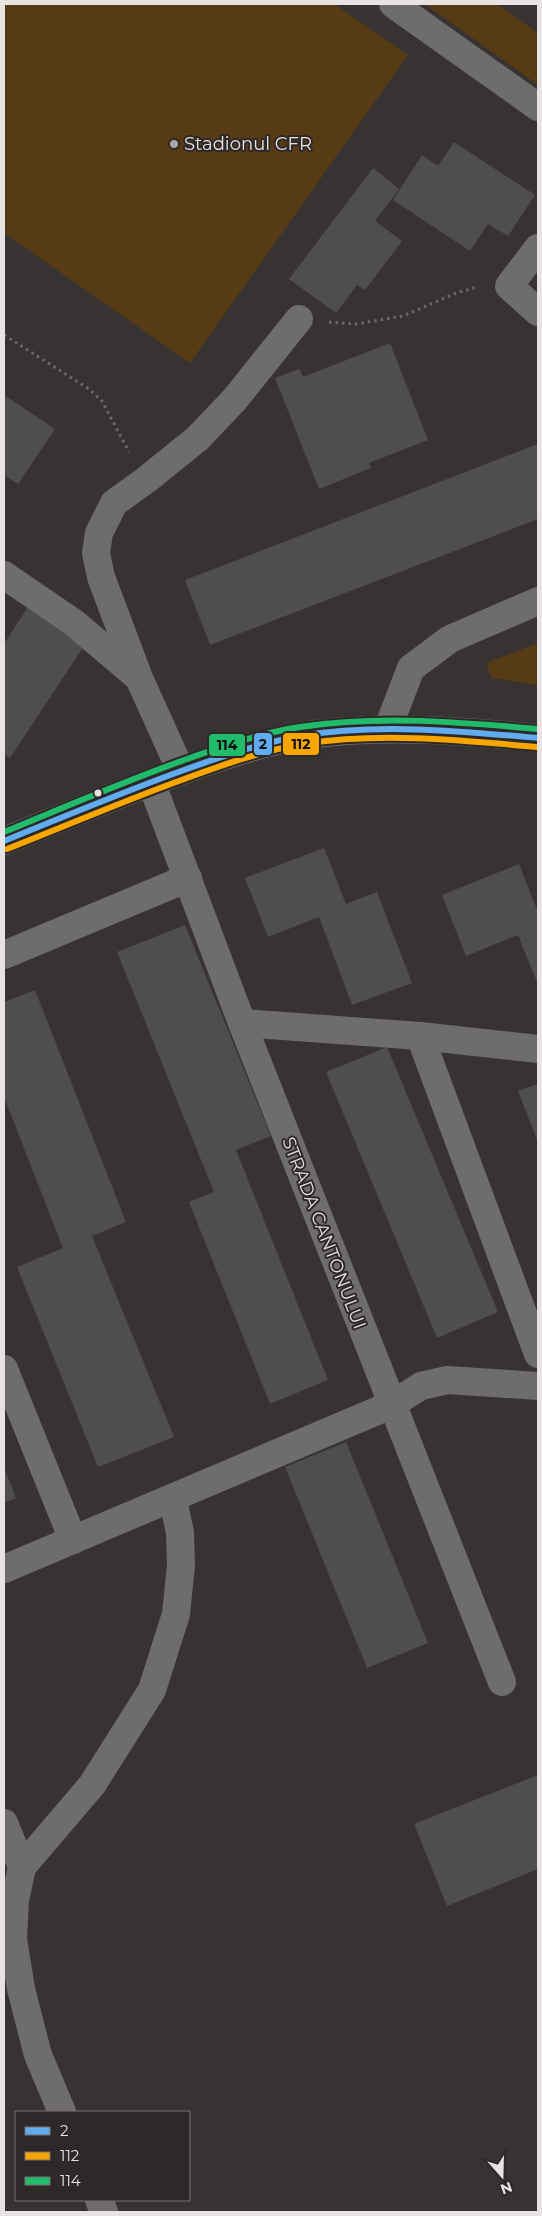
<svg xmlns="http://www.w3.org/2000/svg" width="542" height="2216" font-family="Montserrat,sans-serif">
	<rect width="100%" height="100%" fill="#373333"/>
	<g fill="#563b15">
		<path d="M 4,4 L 334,4 L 408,55 L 190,363 L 4,233 Z"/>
		<path d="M 425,4 L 497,4 L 538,33 L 538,85 Z"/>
		<path d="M 538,643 L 538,685 L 492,678 L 486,663 Z"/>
	</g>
	<g fill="#504d4e">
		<path d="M 454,142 L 535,195 L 508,236 L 488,224 L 470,251 L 393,200 L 422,155 L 438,166 Z"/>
		<path d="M 373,168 L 399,189 L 375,221 L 402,241 L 365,290 L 357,285 L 336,313 L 289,279 Z"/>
		<path d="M 390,343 L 428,440 L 369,463 L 371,468 L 319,489 L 275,378 L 299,369 L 303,377 Z"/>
		<path d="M 4,395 L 55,429 L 18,484 L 4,475 Z"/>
		<path d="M 538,444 L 538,519 L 210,645 L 185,580 Z"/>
		<path d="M 29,605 L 86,643 L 10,758 L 4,754 L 4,644 Z"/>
		<path d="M 324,848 L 346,904 L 377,892 L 412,983 L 352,1005 L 319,917 L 268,937 L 245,878 Z"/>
		<path d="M 519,864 L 538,912 L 538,985 L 518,935 L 466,956 L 442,895 Z"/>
		<path d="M 185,925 L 271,1136 L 236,1150 L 328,1380 L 270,1404 L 189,1202 L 214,1192 L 117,952 Z"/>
		<path d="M 35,990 L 126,1222 L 92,1236 L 174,1437 L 98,1467 L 17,1267 L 63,1248 L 4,1097 L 4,1002 Z"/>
		<path d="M 387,1047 L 498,1312 L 437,1338 L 326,1072 Z"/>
		<path d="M 538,1084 L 538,1142 L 518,1091 Z"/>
		<path d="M 346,1442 L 428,1643 L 367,1668 L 285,1467 Z"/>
		<path d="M 4,1467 L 16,1498 L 4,1503 Z"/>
		<path d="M 538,1775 L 538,1869 L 447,1906 L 414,1824 Z"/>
	</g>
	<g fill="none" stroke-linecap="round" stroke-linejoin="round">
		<g stroke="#6d6a6a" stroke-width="3" stroke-dasharray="2.5 4" stroke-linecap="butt">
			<path d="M 329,322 L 356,324 L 403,316 L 456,293 L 477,287"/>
			<path d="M 4,335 L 89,389 L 102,401 L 129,452"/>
		</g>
		<g stroke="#6e6d6c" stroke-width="28">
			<path d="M 393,4 L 538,107"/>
			<path d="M 538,248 L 509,286 L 538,312"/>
			<path d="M 4,575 L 73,622 L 138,677"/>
			<path d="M 388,728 L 411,668 L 450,639 L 538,601"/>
			<path d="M 181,771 L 139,678 L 101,577 L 96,553 L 99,533 L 114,503 L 146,480 L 198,438 L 235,399 L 299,319"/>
			<path d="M 151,782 L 242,1023 L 502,1682"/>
			<path d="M 4,955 L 188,878"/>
			<path d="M 242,1023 L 420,1036 L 538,1049"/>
			<path d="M 420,1036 L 538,1354"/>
			<path d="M 4,1369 L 73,1540"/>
			<path d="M 4,1569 L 391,1405 L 421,1386 L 447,1380 L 538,1386"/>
			<path d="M 4,1823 L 22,1867"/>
			<path d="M 62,2112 L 38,2055 L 21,1989 L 13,1939 L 15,1900 L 22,1867 L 92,1785 L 152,1690 L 176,1614 L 181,1565 L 180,1533 L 173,1499"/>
			<path d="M 99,2200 L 104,2212"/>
		</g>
		<path stroke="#706e6d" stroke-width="28" d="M 4,841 C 72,814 139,785 209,761 C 243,750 279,738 315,734 C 390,725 464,731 538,738"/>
		<defs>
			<path id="bus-1" d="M 4,841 C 60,818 116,795 173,774 C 214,759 257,744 300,736 C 378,723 460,731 538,738"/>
			<path id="bus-2" d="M 7,849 C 63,827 119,803 176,782 C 217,767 260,751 303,744 C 380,732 460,740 537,747"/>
			<path id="bus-3" d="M 4,832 C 65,807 125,781 187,759 C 224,746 261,733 300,727 C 379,715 460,722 538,729"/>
		</defs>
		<use href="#bus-1" stroke="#2e2828" stroke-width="10"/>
		<use href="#bus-2" stroke="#2e2828" stroke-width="10"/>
		<use href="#bus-3" stroke="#2e2828" stroke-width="10"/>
		<use href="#bus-1" stroke="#60acee" stroke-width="6"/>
		<use href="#bus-2" stroke="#f7a600" stroke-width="6"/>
		<use href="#bus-3" stroke="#20bc6c" stroke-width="6"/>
	</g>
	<circle fill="#a9a5a5" stroke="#2e2828" stroke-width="2" cx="174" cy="144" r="5"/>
	<circle fill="#e7e3e3" stroke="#2e2828" stroke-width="2" cx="98" cy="793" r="4.5"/>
	<g text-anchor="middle" stroke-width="4" stroke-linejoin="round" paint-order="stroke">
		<g font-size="18" fill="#e7e3e3" stroke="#2e2828" text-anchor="start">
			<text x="184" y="150">Stadionul CFR</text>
		</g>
		<g font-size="18" fill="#e7e3e3" stroke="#2e2828">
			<text transform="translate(324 1233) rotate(69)" y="6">STRADA CANTONULUI</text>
		</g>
	</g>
	<g stroke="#2e2828" stroke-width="2">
		<rect x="282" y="732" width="38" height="24" rx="5" fill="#f7a600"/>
		<rect x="253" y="732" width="20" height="24" rx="5" fill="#60acee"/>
		<rect x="208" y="733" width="38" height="24" rx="5" fill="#20bc6c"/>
	</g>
	<g font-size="14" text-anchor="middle" font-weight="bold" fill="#111">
		<text x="301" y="749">112</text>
		<text x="263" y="749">2</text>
		<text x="227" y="750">114</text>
	</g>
	<rect width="542" height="2216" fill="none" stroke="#e7e3e3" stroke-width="10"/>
	<rect x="15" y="2111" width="175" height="90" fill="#2e2828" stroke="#787373"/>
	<rect x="25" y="2127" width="25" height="8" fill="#60acee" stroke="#787373"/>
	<text x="60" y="2136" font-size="15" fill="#e7e3e3">2</text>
	<rect x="25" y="2152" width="25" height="8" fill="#f7a600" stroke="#787373"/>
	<text x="60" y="2161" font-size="15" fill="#e7e3e3">112</text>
	<rect x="25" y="2177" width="25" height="8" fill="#20bc6c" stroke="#787373"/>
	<text x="60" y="2186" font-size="15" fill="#e7e3e3">114</text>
	<g transform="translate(502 2176) rotate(160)" stroke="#2e2828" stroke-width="4" paint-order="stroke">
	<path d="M0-4L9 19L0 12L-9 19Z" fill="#e7e3e3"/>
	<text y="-8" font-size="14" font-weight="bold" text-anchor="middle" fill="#e7e3e3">N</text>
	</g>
</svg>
